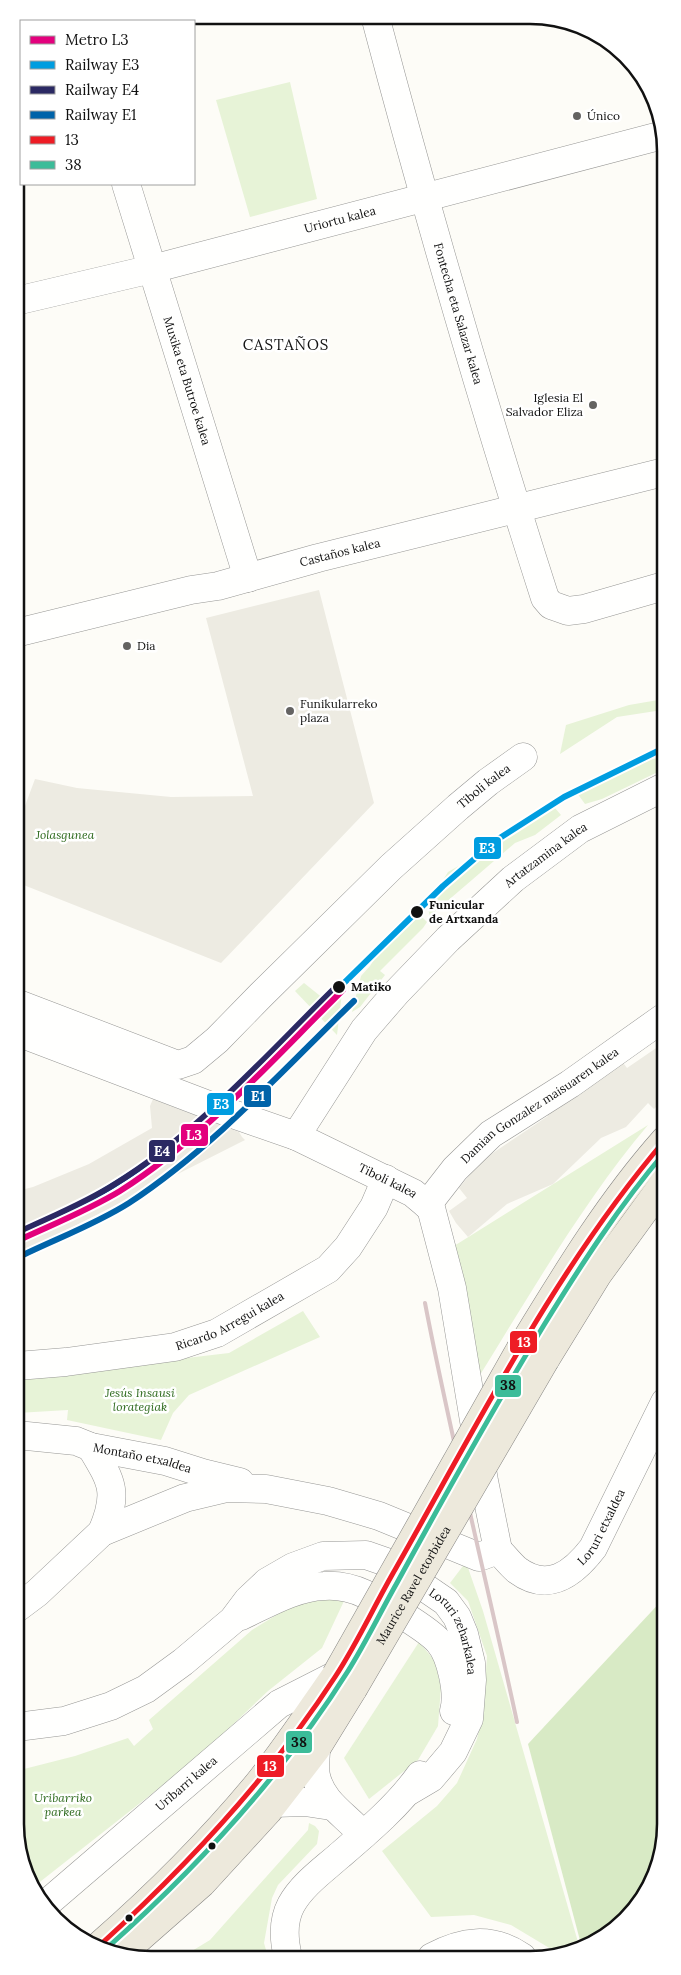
<svg xmlns="http://www.w3.org/2000/svg" width="681" height="1975" font-family="Lora,serif">
	<rect width="100%" height="100%" fill="#fdfcf7"/>
	<g fill="#e7f3d7">
		<path d="M 290,82 L 317,199 L 250,217 L 216,100 Z"/>
		<path d="M 664,699 L 656,711 L 617,717 L 560,754 L 566,725 L 629,705 Z"/>
		<path d="M 664,757 L 664,769 L 602,799 L 585,804 L 577,793 L 629,763 Z"/>
		<path d="M 555,808 L 561,815 L 535,835 L 515,843 L 430,916 L 427,906 L 448,872 L 490,848 L 540,809 Z"/>
		<path d="M 409,914 L 422,917 L 427,922 L 423,928 L 380,971 L 385,975 L 360,1007 L 352,1012 L 361,976 L 370,966 L 383,945 L 393,940 Z"/>
		<path d="M 304,983 L 324,999 L 343,984 L 337,1035 L 295,991 Z"/>
		<path d="M 648,1125 C 583,1202 529,1296 475,1383 L 454,1246 Z"/>
		<path d="M 303,1311 L 320,1337 L 189,1395 L 173,1413 L 161,1440 L 67,1420 L 68,1410 L 17,1413 L 17,1378 L 229,1353 Z"/>
		<path d="M 466,1562 L 483,1611 L 580,1949 L 557,1957 L 556,1957 L 551,1949 L 511,1925 L 474,1915 L 431,1917 L 382,1851 L 437,1806 L 457,1783 L 477,1739 L 483,1713 L 487,1656 L 468,1601 L 450,1583 Z"/>
		<path d="M 319,1597 L 344,1601 L 322,1648 L 268,1691 L 182,1773 L 163,1785 L 36,1885 L 18,1851 L 18,1768 L 24,1769 L 75,1756 L 128,1738 L 134,1746 L 153,1729 L 149,1720 L 252,1630 L 299,1601 Z"/>
		<path d="M 419,1642 L 435,1661 L 441,1687 L 438,1726 L 418,1760 L 369,1799 L 344,1758 Z"/>
		<path d="M 309,1823 L 315,1826 L 319,1831 L 317,1844 L 278,1885 L 272,1898 L 264,1943 L 268,1957 L 182,1957 L 210,1940 L 308,1830 Z"/>
	</g>
	<path fill="#d8eac5" d="M 665,1597 L 666,1833 L 656,1876 L 633,1914 L 599,1942 L 582,1948 L 528,1744 Z"/>
	<g fill="#edebe2">
		<path d="M 319,590 L 374,803 L 221,963 L 16,882 L 16,830 L 35,779 L 77,788 L 171,797 L 253,796 L 206,618 Z"/>
		<path d="M 665,1042 L 665,1098 L 654,1109 L 648,1103 L 626,1127 L 601,1138 L 553,1184 L 507,1204 L 468,1237 L 456,1223 L 449,1211 L 467,1198 L 459,1188 L 481,1161 L 548,1116 L 539,1104 L 615,1052 L 627,1068 Z"/>
		<path d="M 153,1099 L 239,1132 L 242,1137 L 245,1140 L 53,1237 L 17,1252 L 17,1191 L 33,1187 L 89,1164 L 152,1128 L 150,1106 Z"/>
	</g>
	<g fill="none" stroke-linecap="round" stroke-linejoin="round">
		<defs>
			<g id="minor">
				<path id="s1" d="M 375,16 C 427,212 483,405 545,598 L 551,605 L 568,611 L 584,609 L 664,586"/>
				<path id="s2" d="M 126,184 L 248,578"/>
				<path id="s3" d="M 16,301 L 152,269 L 663,135"/>
				<path id="s4" d="M 16,633 L 191,590 L 218,586 L 318,558 L 664,472"/>
				<path id="s5" d="M 16,1003 L 178,1065 L 193,1060 L 217,1040 L 261,995 L 391,867 L 458,807 L 488,782 L 523,757"/>
				<path id="s6" d="M 17,1032 L 227,1112 L 296,1136 L 413,1193 L 431,1208 L 452,1288 L 484,1481 L 498,1550"/>
				<path id="s7" d="M 296,1136 L 364,1030 L 396,993 L 448,939 L 513,879 L 580,829 L 664,787"/>
				<path id="s8" d="M 427,1205 L 455,1169 L 491,1134 L 570,1084 L 663,1018"/>
				<path id="s9" d="M 17,1366 L 66,1362 L 175,1347 L 217,1333 L 328,1269 L 348,1247 L 374,1207 L 386,1179"/>
				<path id="s10" d="M 17,1435 L 76,1441 L 91,1447 L 165,1461 L 203,1473 L 240,1482"/>
				<path d="M 91,1447 C 112,1482 119,1492 102,1532"/>
				<path id="s11" d="M 498,1550 C 504,1556 510,1564 517,1570 C 548,1593 573,1574 593,1548 L 665,1402"/>
				<path d="M 17,1608 L 37,1593 L 102,1532 L 185,1498 L 227,1488 L 266,1489 L 328,1501 L 379,1516 L 479,1557 L 498,1550"/>
				<path d="M 241,1616 C 267,1604 295,1587 324,1586 C 338,1585 352,1588 365,1594 C 380,1600 429,1630 439,1642 C 451,1656 459,1693 454,1711"/>
				<path id="s12" d="M 17,1727 L 64,1721 L 111,1706 L 146,1689 L 183,1662 L 233,1620 L 248,1600 L 267,1582 L 293,1567 L 323,1556 L 366,1555 L 389,1563 L 446,1602 L 457,1617 L 464,1634 L 471,1663 L 472,1680 L 469,1719 L 453,1752 L 431,1778 L 409,1791"/>
				<path d="M 316,1749 C 316,1757 314,1767 316,1776 C 322,1803 346,1815 363,1835"/>
				<path d="M 274,1803 L 305,1802 L 331,1806"/>
				<path id="s13" d="M 46,1904 L 279,1704 L 336,1675"/>
				<path d="M 288,1957 C 284,1941 282,1922 291,1905 C 302,1885 322,1871 339,1856 C 367,1832 398,1806 420,1775"/>
				<path d="M 432,1957 C 462,1941 491,1936 522,1957"/>
			</g>
			<g id="major">
				<path d="M 521,1348 C 565,1276 609,1203 665,1140"/>
				<path d="M 545,1360 L 598,1274 L 665,1182"/>
				<path d="M 100,1945 C 157,1895 210,1842 258,1784 C 286,1749 310,1712 336,1675"/>
				<path d="M 120,1955 L 202,1883 L 268,1811 L 316,1749 L 353,1689"/>
			</g>
		</defs>
		<use href="#minor" stroke="#979795" stroke-width="29"/>
		<use href="#major" stroke="#858482" stroke-width="29"/>
		<use href="#minor" stroke="#fffffe" stroke-width="28"/>
		<use href="#major" stroke="#ede9dc" stroke-width="28"/>
		<path stroke="#d9c6c7" stroke-width="4" d="M 425,1303 C 452,1443 487,1582 517,1722"/>
		<defs>
			<g id="major-bridge">
				<path d="M 336,1675 L 521,1348"/>
				<path id="s14" d="M 353,1689 L 545,1360"/>
			</g>
		</defs>
		<use href="#major-bridge" stroke="#858482" stroke-width="29" stroke-linecap="butt"/>
		<use href="#major-bridge" stroke="#ede9dc" stroke-width="28"/>
		<defs>
			<path id="bus-1" d="M 100,1945 C 189,1864 270,1777 335,1677 C 358,1642 375,1604 396,1568 C 479,1422 555,1269 665,1140"/>
			<path id="bus-2" d="M 107,1948 C 199,1866 282,1776 348,1671 C 366,1642 381,1611 398,1581 C 445,1495 493,1409 544,1325 C 581,1265 619,1206 665,1152"/>
		</defs>
		<use href="#bus-1" stroke="#fff" stroke-width="9"/>
		<use href="#bus-2" stroke="#fff" stroke-width="9"/>
		<use href="#bus-1" stroke="#ee1c25" stroke-width="5"/>
		<use href="#bus-2" stroke="#3cbc99" stroke-width="5"/>
		<defs>
			<path id="rail-1" d="M 20,1235 C 85,1206 142,1170 198,1126 L 443,886 L 495,841 L 564,797 L 664,748"/>
			<path id="rail-2" d="M 17,1233 C 50,1217 84,1204 115,1184 C 199,1133 268,1053 338,985"/>
			<path id="rail-3" d="M 23,1255 C 58,1238 96,1224 129,1203 C 214,1147 282,1071 354,1001"/>
		</defs>
		<use href="#rail-1" stroke="#fff" stroke-width="10"/>
		<use href="#rail-2" stroke="#fff" stroke-width="10"/>
		<use href="#rail-3" stroke="#fff" stroke-width="10"/>
		<use href="#rail-1" stroke="#009de0" stroke-width="6"/>
		<use href="#rail-2" stroke="#2b2963" stroke-width="6"/>
		<use href="#rail-3" stroke="#0063a9" stroke-width="6"/>
		<defs>
			<path id="metro-1" d="M 17,1241 C 51,1225 87,1211 120,1191 C 205,1137 272,1060 343,990"/>
		</defs>
		<use href="#metro-1" stroke="#fff" stroke-width="10"/>
		<use href="#metro-1" stroke="#e3007d" stroke-width="6"/>
	</g>
	<g fill="#646362" stroke="#fff" stroke-width="2">
		<circle cx="577" cy="116" r="5"/>
		<circle cx="593" cy="405" r="5"/>
		<circle cx="127" cy="646" r="5"/>
		<circle cx="290" cy="711" r="5"/>
	</g>
	<g fill="#111" stroke="#fff" stroke-width="2">
		<circle cx="417" cy="912" r="7"/>
		<circle cx="339" cy="987" r="7"/>
		<circle cx="212" cy="1846" r="4.5"/>
		<circle cx="129" cy="1918" r="4.5"/>
	</g>
	<g text-anchor="middle" stroke-width="5" stroke-linejoin="round" paint-order="stroke">
		<g font-size="12" fill="#111" stroke="#fff" text-anchor="start">
			<text x="587" y="120">Único</text>
			<text x="583" y="402" text-anchor="end">Iglesia El<tspan x="583" dy="14">Salvador Eliza</tspan></text>
			<text x="137" y="650">Dia</text>
			<text x="300" y="708">Funikularreko<tspan x="300" dy="14">plaza</tspan></text>
		</g>
		<g font-size="12" fill="#111" stroke="#fff">
			<text dy="4" stroke="none"><textPath href="#s3" startOffset="334">Uriortu kalea</textPath></text>
			<text dy="4" stroke="none"><textPath href="#s1" startOffset="309">Fontecha eta Salazar kalea</textPath></text>
			<text dy="4" stroke="none"><textPath href="#s2" startOffset="206">Muxika eta Butroe kalea</textPath></text>
			<text dy="4" stroke="none"><textPath href="#s4" startOffset="334">Castaños kalea</textPath></text>
			<text dy="4" stroke="none"><textPath href="#s5" startOffset="589">Tiboli kalea</textPath></text>
			<text dy="4" stroke="none"><textPath href="#s7" startOffset="379">Artatzamina kalea</textPath></text>
			<text dy="4" stroke="none"><textPath href="#s8" startOffset="152">Damian Gonzalez maisuaren kalea</textPath></text>
			<text dy="4" stroke="none"><textPath href="#s6" startOffset="400">Tiboli kalea</textPath></text>
			<text dy="4" stroke="none"><textPath href="#s9" startOffset="220">Ricardo Arregui kalea</textPath></text>
			<text dy="4" stroke="none"><textPath href="#s10" startOffset="128">Montaño etxaldea</textPath></text>
			<text dy="4" stroke="none"><textPath href="#s11" startOffset="140">Loruri etxaldea</textPath></text>
			<text dy="4" stroke="none"><textPath href="#s14" startOffset="120">Maurice Ravel etorbidea</textPath></text>
			<text dy="4" stroke="none"><textPath href="#s12" startOffset="526">Loruri zeharkalea</textPath></text>
			<text dy="4" stroke="none"><textPath href="#s13" startOffset="185">Uribarri kalea</textPath></text>
		</g>
		<g font-size="12" font-style="italic" fill="#2f6b1f" stroke="#fff">
			<text x="65" y="839">Jolasgunea</text>
			<text x="140" y="1397">Jesús Insausi<tspan x="140" dy="14">lorategiak</tspan></text>
			<text x="63" y="1802">Uribarriko<tspan x="63" dy="14">parkea</tspan></text>
		</g>
		<g font-size="12" font-weight="bold" fill="#111" stroke="#fff" text-anchor="start">
			<text x="429" y="909">Funicular<tspan x="429" dy="14">de Artxanda</tspan></text>
			<text x="351" y="991">Matiko</text>
		</g>
		<g font-size="15" letter-spacing="1" fill="#111" stroke="#fff">
			<text x="286" y="350">CASTAÑOS</text>
		</g>
	</g>
	<path d="M0 0H681V1975H0ZM151 24H530A127 127 0 0 1 657 151V1824A127 127 0 0 1 530 1951H151A127 127 0 0 1 24 1824V151A127 127 0 0 1 151 24Z" fill="#fff" fill-rule="evenodd"/>
	<path fill="none" stroke="#111" stroke-width="2.5" d="M151 24H530A127 127 0 0 1 657 151V1824A127 127 0 0 1 530 1951H151A127 127 0 0 1 24 1824V151A127 127 0 0 1 151 24Z"/>
	<g stroke="#fff" stroke-width="2">
		<rect x="473" y="836" width="29" height="24" rx="5" fill="#009de0"/>
		<rect x="243" y="1084" width="29" height="24" rx="5" fill="#0063a9"/>
		<rect x="206" y="1092" width="29" height="24" rx="5" fill="#009de0"/>
		<rect x="180" y="1123" width="29" height="24" rx="5" fill="#e3007d"/>
		<rect x="148" y="1139" width="28" height="24" rx="5" fill="#2b2963"/>
		<rect x="509" y="1330" width="29" height="24" rx="5" fill="#ee1c25"/>
		<rect x="494" y="1374" width="28" height="24" rx="5" fill="#3cbc99"/>
		<rect x="285" y="1730" width="28" height="24" rx="5" fill="#3cbc99"/>
		<rect x="256" y="1754" width="29" height="24" rx="5" fill="#ee1c25"/>
	</g>
	<g font-size="14" text-anchor="middle" font-weight="bold" fill="#fff">
		<text x="487" y="853">E3</text>
		<text x="258" y="1101">E1</text>
		<text x="221" y="1109">E3</text>
		<text x="194" y="1140">L3</text>
		<text x="162" y="1156">E4</text>
		<text x="524" y="1347">13</text>
		<text x="270" y="1771">13</text>
	</g>
	<g font-size="14" text-anchor="middle" font-weight="bold" fill="#111">
		<text x="508" y="1390">38</text>
		<text x="299" y="1747">38</text>
	</g>
	<rect x="20" y="20" width="175" height="165" fill="#ffffff" stroke="#a0a0a0"/>
	<rect x="30" y="36" width="25" height="8" fill="#e3007d" stroke="#a0a0a0"/>
	<text x="65" y="45" font-size="15" fill="#111111">Metro L3</text>
	<rect x="30" y="61" width="25" height="8" fill="#009de0" stroke="#a0a0a0"/>
	<text x="65" y="70" font-size="15" fill="#111111">Railway E3</text>
	<rect x="30" y="86" width="25" height="8" fill="#2b2963" stroke="#a0a0a0"/>
	<text x="65" y="95" font-size="15" fill="#111111">Railway E4</text>
	<rect x="30" y="111" width="25" height="8" fill="#0063a9" stroke="#a0a0a0"/>
	<text x="65" y="120" font-size="15" fill="#111111">Railway E1</text>
	<rect x="30" y="136" width="25" height="8" fill="#ee1c25" stroke="#a0a0a0"/>
	<text x="65" y="145" font-size="15" fill="#111111">13</text>
	<rect x="30" y="161" width="25" height="8" fill="#3cbc99" stroke="#a0a0a0"/>
	<text x="65" y="170" font-size="15" fill="#111111">38</text>
</svg>
